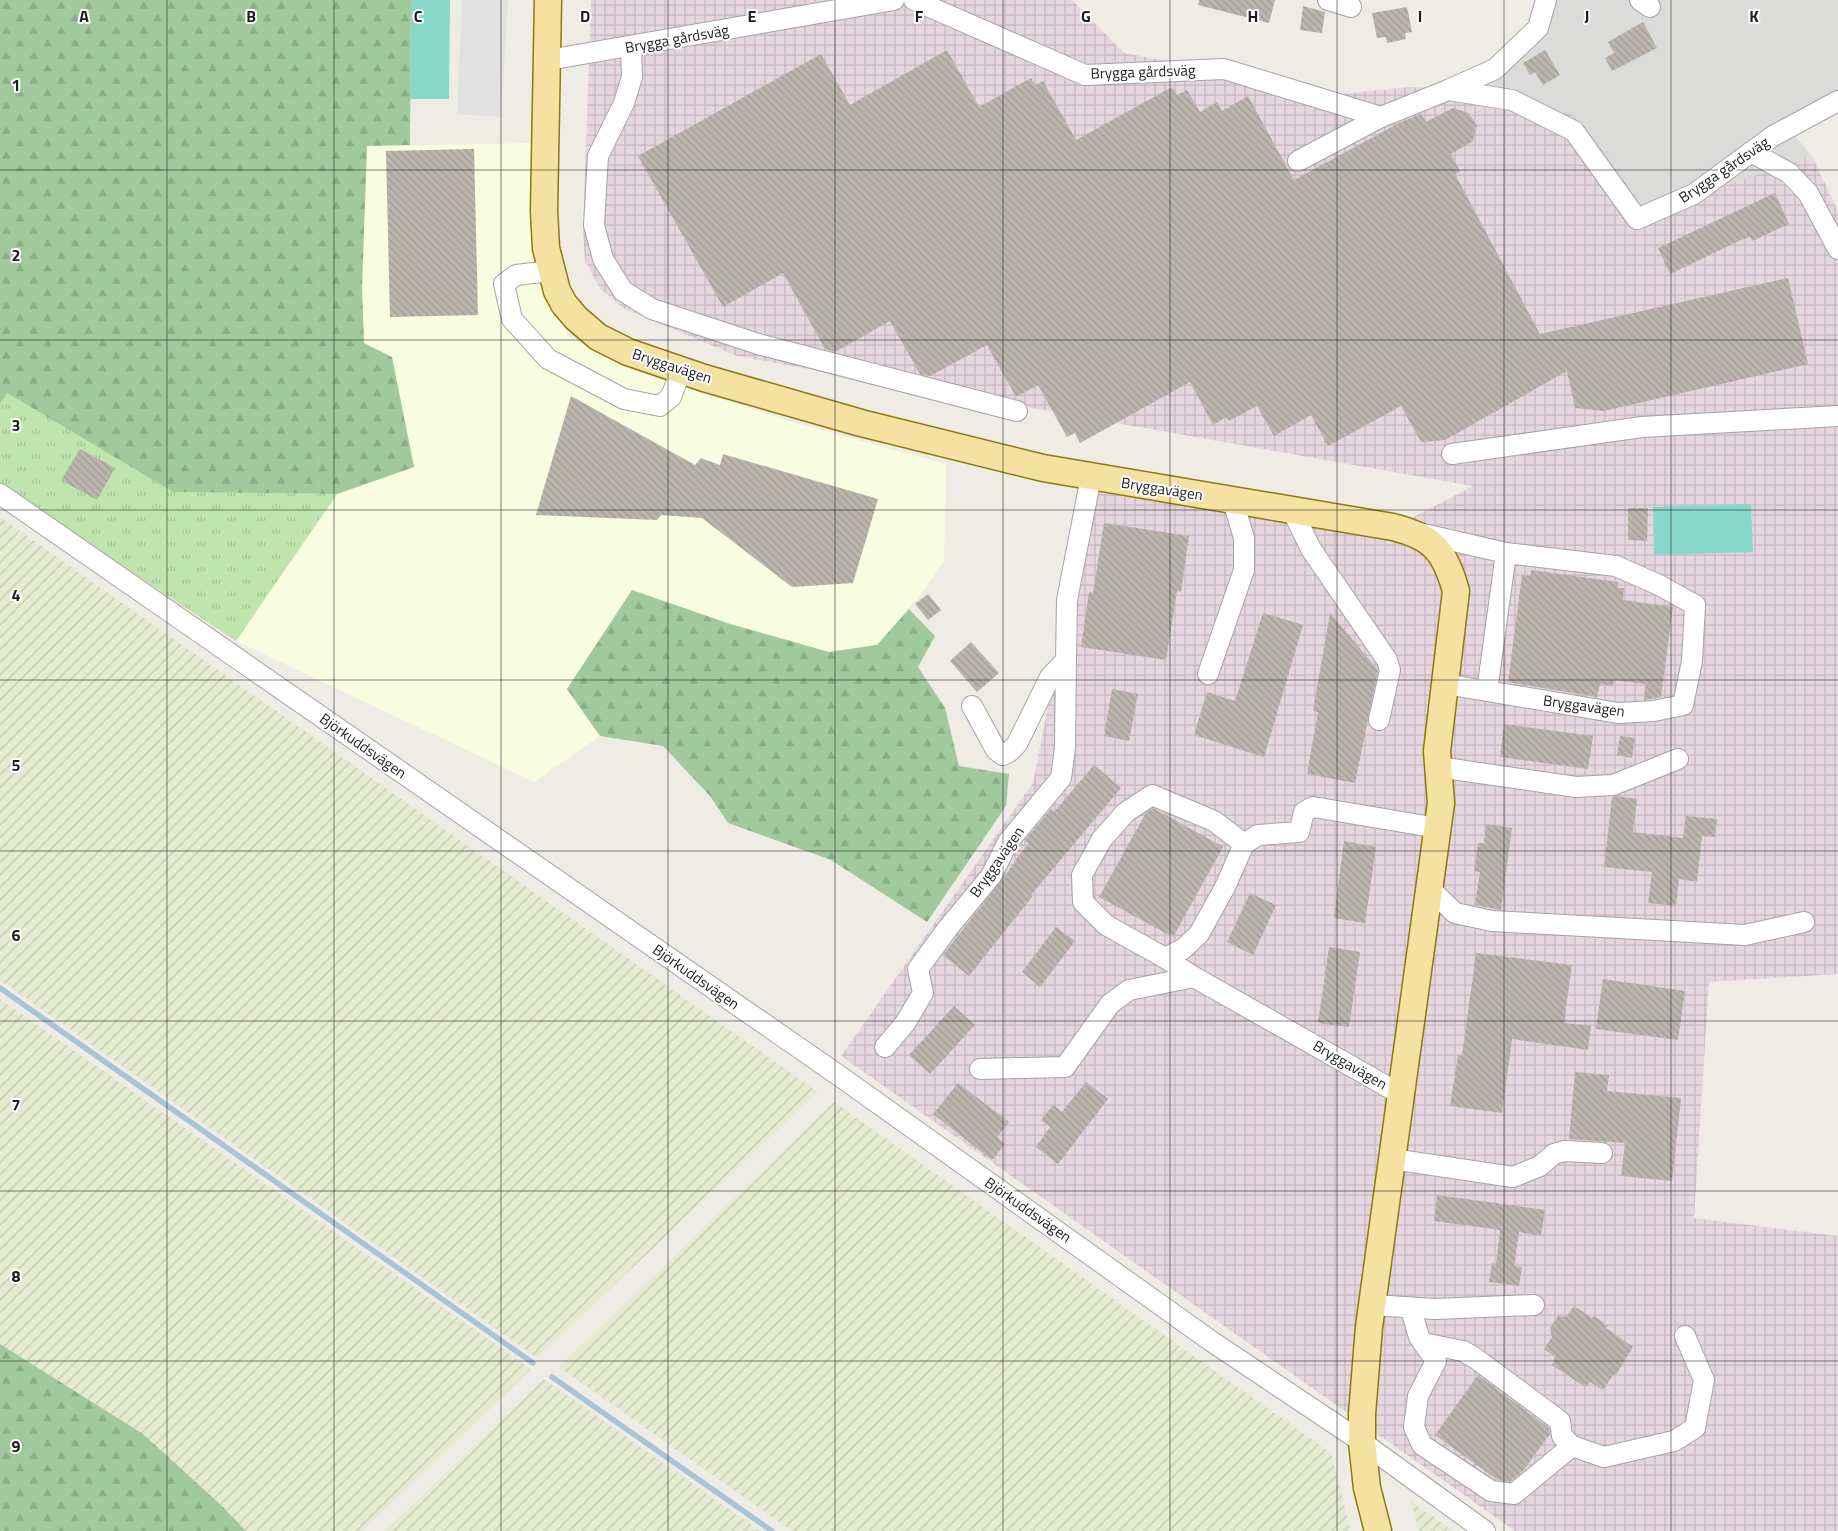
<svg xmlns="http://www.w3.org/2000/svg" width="1838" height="1531" font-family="'Titillium Web',sans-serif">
	<defs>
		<pattern id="industrial-grid" width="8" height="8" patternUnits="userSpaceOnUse" patternTransform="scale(1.25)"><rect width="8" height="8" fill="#e6d6e0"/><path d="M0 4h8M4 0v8" fill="none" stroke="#c5b7c0"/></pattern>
		<pattern id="farmland-furrows" width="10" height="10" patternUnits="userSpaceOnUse" patternTransform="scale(1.25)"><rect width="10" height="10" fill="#e4ebd0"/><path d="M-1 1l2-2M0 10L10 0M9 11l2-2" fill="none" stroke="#c3c9b2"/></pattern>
		<pattern id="grass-tufts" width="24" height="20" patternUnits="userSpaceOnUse" patternTransform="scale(1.25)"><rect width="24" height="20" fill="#bee5ad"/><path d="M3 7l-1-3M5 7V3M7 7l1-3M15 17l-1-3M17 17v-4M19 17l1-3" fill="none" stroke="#a3c494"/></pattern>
		<pattern id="forest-firs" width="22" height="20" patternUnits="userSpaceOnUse" patternTransform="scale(1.25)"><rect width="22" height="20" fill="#a0ca9b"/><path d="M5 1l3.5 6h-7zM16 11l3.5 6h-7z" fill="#89ad85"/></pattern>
		<pattern id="building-back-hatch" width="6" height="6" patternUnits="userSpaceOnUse" patternTransform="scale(1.25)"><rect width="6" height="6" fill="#bab5ad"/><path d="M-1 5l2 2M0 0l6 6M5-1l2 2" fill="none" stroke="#9f9b94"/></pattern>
	</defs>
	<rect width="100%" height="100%" fill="#eeece4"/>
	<path fill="#dbdbda" d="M 1535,0 L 1838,0 L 1838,94 L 1785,124 L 1812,156 L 1721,187 L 1656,223 L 1442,88 L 1464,80 L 1526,38 Z"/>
	<path fill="url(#industrial-grid)" d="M 591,0 L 1072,0 L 1124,53 L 1343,94 L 1408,87 L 1507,91 L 1573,115 L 1656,223 L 1721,187 L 1812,156 L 1838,211 L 1838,974 L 1709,982 L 1694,1218 L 1838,1236 L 1838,1531 L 1515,1531 L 841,1056 L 1033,783 L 1090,491 L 1377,536 L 1473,486 L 737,356 L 623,308 L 600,288 L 585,261 L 583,232 Z"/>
	<path fill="#f7fdde" d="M 531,143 L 534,259 L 568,336 L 631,370 L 792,422 L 946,464 L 944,561 L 919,597 L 877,645 L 829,652 L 730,624 L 632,590 L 567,689 L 600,736 L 534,782 L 236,641 L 337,494 L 414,467 L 364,343 L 362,287 L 367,146 Z"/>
	<g fill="url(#farmland-furrows)">
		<path d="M 0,517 L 818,1092 L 537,1358 L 0,980 Z"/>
		<path d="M 0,999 L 531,1369 L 363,1531 L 246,1531 L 222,1506 L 143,1434 L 0,1344 Z"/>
		<path d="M 834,1102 L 1331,1453 L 1351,1531 L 792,1531 L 559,1367 Z"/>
		<path d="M 544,1379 L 760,1531 L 385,1531 Z"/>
		<path d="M 1411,1501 L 1453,1531 L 1419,1531 Z"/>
	</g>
	<path fill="url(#grass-tufts)" d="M 7,393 L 173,492 L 337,494 L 236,641 L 0,485 L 0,404 Z"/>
	<g fill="url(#forest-firs)">
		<path d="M 0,0 L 411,0 L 410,145 L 367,146 L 362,287 L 364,343 L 392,357 L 414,467 L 337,494 L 173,492 L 7,393 L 0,404 Z"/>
		<path d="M 632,590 L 730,624 L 829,652 L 877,645 L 909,609 L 935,636 L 918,667 L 945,708 L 959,766 L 1009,774 L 1006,806 L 927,922 L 831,860 L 728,823 L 710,796 L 663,746 L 600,736 L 567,689 Z"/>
		<path d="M 0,1344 L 143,1434 L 222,1506 L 246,1531 L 0,1531 Z"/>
	</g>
	<g fill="#87d8c8">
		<path d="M 411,0 L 450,0 L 449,99 L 410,99 Z"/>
		<path d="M 1751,504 L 1753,552 L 1654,555 L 1653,507 Z"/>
	</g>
	<path fill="#e1e1e1" d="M 462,0 L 508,0 L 501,117 L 457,114 Z"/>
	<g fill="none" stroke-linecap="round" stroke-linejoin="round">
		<g stroke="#a7c4d9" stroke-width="5.5">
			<path d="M 0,988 L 533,1363"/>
			<path d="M 552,1377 L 772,1531"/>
		</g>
	</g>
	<g fill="url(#building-back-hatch)">
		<path d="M 1199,0 L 1275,0 L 1269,23 L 1198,5 Z"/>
		<path d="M 1303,6 L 1325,12 L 1322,33 L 1300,30 Z"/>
		<path d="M 1407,7 L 1412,32 L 1405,33 L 1406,39 L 1387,43 L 1386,37 L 1377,38 L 1372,13 Z"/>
		<path d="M 1643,22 L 1657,48 L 1612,71 L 1605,58 L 1614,53 L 1608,42 Z"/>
		<path d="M 947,50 L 979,107 L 1031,78 L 1035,85 L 1043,81 L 1076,140 L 1172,87 L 1177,95 L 1187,90 L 1200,112 L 1217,102 L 1222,111 L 1248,96 L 1294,180 L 1399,123 L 1421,114 L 1426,122 L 1453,108 L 1469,113 L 1477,126 L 1473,141 L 1451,154 L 1460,171 L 1455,174 L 1540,334 L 1788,278 L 1808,364 L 1604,411 L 1575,408 L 1567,371 L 1445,440 L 1421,442 L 1401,406 L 1328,446 L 1311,415 L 1274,436 L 1257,406 L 1229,421 L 1226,417 L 1213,425 L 1190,382 L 1080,443 L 1075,433 L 1067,437 L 1038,385 L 1016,397 L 987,345 L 930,376 L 920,374 L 890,321 L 835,352 L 825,349 L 783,273 L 723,307 L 638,156 L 821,54 L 850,105 Z"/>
		<path d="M 1545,50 L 1560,75 L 1543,85 L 1535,72 L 1530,75 L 1523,63 Z"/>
		<path d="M 474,149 L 478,315 L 390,317 L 386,151 Z"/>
		<path d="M 1775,193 L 1789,224 L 1752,241 L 1750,237 L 1741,240 L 1670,274 L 1658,248 Z"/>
		<path d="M 571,396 L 695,465 L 701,458 L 720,465 L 723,454 L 878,499 L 853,583 L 792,587 L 702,518 L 661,515 L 657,520 L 536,515 Z"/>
		<path d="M 80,449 L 115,468 L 97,500 L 61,480 Z"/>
		<path d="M 1628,508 L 1648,508 L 1647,541 L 1628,540 Z"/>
		<path d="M 1104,523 L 1189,536 L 1181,592 L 1177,591 L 1166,660 L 1081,647 L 1089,592 L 1093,593 Z"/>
		<path d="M 1531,570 L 1618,582 L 1618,588 L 1624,588 L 1623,600 L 1673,607 L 1661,697 L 1644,700 L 1646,684 L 1614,680 L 1613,686 L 1600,684 L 1597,697 L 1508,682 L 1522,575 L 1530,576 Z"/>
		<path d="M 928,594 L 941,610 L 928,620 L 915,604 Z"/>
		<path d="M 1263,613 L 1303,625 L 1264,757 L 1194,735 L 1207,692 L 1235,701 Z"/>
		<path d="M 1330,613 L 1378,670 L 1355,783 L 1307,774 L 1318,712 L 1313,711 Z"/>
		<path d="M 971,642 L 999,673 L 977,692 L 950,661 Z"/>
		<path d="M 1112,689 L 1138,694 L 1129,741 L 1104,736 Z"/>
		<path d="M 1504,724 L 1593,736 L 1588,769 L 1500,757 Z"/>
		<path d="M 1620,736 L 1635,738 L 1632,758 L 1617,755 Z"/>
		<path d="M 1094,765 L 1121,788 L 1031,895 L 1032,897 L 969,976 L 943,955 L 1017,860 L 1016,859 L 1029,844 L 1025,840 L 1051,809 L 1054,812 Z"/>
		<path d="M 1617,796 L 1637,799 L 1633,832 L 1683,838 L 1686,816 L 1717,819 L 1715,837 L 1702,836 L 1697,882 L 1679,879 L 1676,906 L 1648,903 L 1652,872 L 1604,867 L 1612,797 Z"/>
		<path d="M 1153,808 L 1223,847 L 1173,937 L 1099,897 L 1146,813 Z"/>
		<path d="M 1486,824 L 1512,828 L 1501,910 L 1475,905 L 1480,872 L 1474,871 L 1478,843 L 1484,843 Z"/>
		<path d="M 1344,841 L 1376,847 L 1365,923 L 1334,918 Z"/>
		<path d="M 1250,893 L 1276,905 L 1253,955 L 1227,942 Z"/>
		<path d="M 1056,927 L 1075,941 L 1040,987 L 1022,972 Z"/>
		<path d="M 1329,947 L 1360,952 L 1349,1027 L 1318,1023 Z"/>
		<path d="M 1476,953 L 1572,965 L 1564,1023 L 1591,1026 L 1588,1050 L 1512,1039 L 1502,1113 L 1450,1106 L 1458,1055 L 1462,1056 Z"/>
		<path d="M 1603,979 L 1685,991 L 1678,1040 L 1596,1029 Z"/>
		<path d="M 954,1006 L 975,1025 L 930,1074 L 909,1055 Z"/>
		<path d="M 1575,1072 L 1609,1075 L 1607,1091 L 1681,1098 L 1672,1181 L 1621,1176 L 1625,1143 L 1569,1139 Z"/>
		<path d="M 1086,1082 L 1108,1099 L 1058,1164 L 1036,1147 L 1050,1127 L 1041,1120 L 1053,1105 L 1062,1112 Z"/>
		<path d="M 958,1083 L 1009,1122 L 997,1137 L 1005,1144 L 992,1160 L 933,1114 Z"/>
		<path d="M 1437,1195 L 1545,1210 L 1541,1236 L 1519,1232 L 1514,1266 L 1522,1267 L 1519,1286 L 1489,1282 L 1492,1263 L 1496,1264 L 1500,1230 L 1434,1221 Z"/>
		<path d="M 1574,1306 L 1592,1318 L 1594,1316 L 1608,1326 L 1606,1328 L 1633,1347 L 1616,1375 L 1614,1374 L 1603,1390 L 1590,1382 L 1585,1387 L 1552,1365 L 1555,1357 L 1544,1349 L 1552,1337 L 1550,1328 L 1558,1316 L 1566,1317 Z"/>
		<path d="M 1478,1375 L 1549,1428 L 1550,1434 L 1522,1472 L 1510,1482 L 1498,1480 L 1435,1435 Z"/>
	</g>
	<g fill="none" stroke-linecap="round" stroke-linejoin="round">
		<defs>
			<g id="minor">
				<path d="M 914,0 L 1085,75 L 1224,69 L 1381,117"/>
				<path d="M 1328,0 L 1351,7"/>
				<path d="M 1640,0 L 1650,7"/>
				<path d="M 631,47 L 632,77 L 624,103 L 598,156 L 594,225 L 603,259 L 623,291 L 652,309 L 758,344 L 1017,411"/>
				<path d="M 548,60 L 894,0"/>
				<path d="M 1448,90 L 1495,69 L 1538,28 L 1546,0"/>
				<path d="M 1751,152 L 1789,173 L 1808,193 L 1838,249"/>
				<path d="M 1298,161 L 1381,117 L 1448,90 L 1512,100 L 1574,131 L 1637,219 L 1694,194 L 1773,136 L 1838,101"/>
				<path d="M 551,271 L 516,275 L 504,284 L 512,319 L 548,359 L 624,399 L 660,406 L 671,397 L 681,370"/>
				<path d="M 1452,454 L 1642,427 L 1838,416"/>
				<path d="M 0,494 L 841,1077 L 1211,1341 L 1362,1442 L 1485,1531"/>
				<path d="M 1292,510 L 1311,549 L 1387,660 L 1390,670 L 1379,720"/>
				<path d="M 1419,533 L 1506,553 L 1616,566 L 1659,585 L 1695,605 L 1692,661 L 1683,705 L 1654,711 L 1618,713 L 1487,691"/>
				<path d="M 1208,674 L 1244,570 L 1244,538 L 1233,501"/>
				<path d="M 1445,684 L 1487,691 L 1506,553"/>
				<path d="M 972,706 L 996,750 L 1003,755 L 1009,752 L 1017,744 L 1050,677 L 1066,660 L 1067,600 L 1091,477"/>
				<path d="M 1438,767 L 1576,787 L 1613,785 L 1678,759"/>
				<path d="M 1244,844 L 1214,821 L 1152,795 L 1126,812 L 1102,839 L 1082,875 L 1083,902 L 1106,925 L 1165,958 L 1183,949 L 1199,934 L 1225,887 L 1244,844 L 1258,835 L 1299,832 L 1304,812 L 1313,807 L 1438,828"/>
				<path d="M 1430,889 L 1455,913 L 1492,921 L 1745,935 L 1804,922"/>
				<path d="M 1165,958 L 1194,977 L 1402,1095"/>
				<path d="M 885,1047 L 906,1022 L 923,993 L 918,969 L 948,928 L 991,876 L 1008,842 L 1061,778 L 1065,748 L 1066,660"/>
				<path d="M 980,1069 L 1065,1067 L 1110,1004 L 1129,990 L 1194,977"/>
				<path d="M 1392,1159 L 1513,1177 L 1540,1166 L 1554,1154 L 1564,1151 L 1602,1153"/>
				<path d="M 1373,1305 L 1435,1309 L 1534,1305"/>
				<path d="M 1411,1309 L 1419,1337 L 1436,1361 L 1418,1396 L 1414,1427 L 1422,1445 L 1491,1491 L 1514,1494 L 1572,1446 L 1604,1457 L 1674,1441 L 1695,1428 L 1704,1380 L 1685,1336"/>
				<path d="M 1423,1343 L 1463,1351 L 1475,1358 L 1560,1421 L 1562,1436 L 1572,1446"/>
			</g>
			<path id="major" d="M 548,0 L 544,211 L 546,248 L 557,291 L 564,304 L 576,318 L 598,337 L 628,352 L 704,378 L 861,423 L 1043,468 L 1393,527 C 1433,537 1445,551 1456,591 L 1437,751 L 1441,803 L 1369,1327 L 1362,1414 L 1362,1442 L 1367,1488 L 1378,1531"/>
		</defs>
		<use href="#minor" stroke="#a4a4a4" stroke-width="22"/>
		<use href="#major" stroke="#8d7a0a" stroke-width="29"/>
		<use href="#minor" stroke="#fff" stroke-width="20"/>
		<use href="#major" stroke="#f5e1a1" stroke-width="26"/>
	</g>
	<path fill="none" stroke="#1d1d1d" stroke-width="1" stroke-opacity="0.55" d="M 167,0 L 167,1531M 334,0 L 334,1531M 501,0 L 501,1531M 668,0 L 668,1531M 835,0 L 835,1531M 1003,0 L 1003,1531M 1170,0 L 1170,1531M 1337,0 L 1337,1531M 1504,0 L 1504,1531M 1671,0 L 1671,1531M 0,170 L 1838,170M 0,340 L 1838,340M 0,510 L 1838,510M 0,680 L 1838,680M 0,851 L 1838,851M 0,1021 L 1838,1021M 0,1191 L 1838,1191M 0,1361 L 1838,1361"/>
	<g text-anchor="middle" stroke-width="4" stroke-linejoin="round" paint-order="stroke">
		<g font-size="15" fill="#1d1d1d" stroke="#fff">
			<text transform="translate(677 39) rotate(-10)" y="5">Brygga gårdsväg</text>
			<text transform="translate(1143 72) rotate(-2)" y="5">Brygga gårdsväg</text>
			<text transform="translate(1724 170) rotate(-34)" y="5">Brygga gårdsväg</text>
			<text transform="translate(672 366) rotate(18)" y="5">Bryggavägen</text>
			<text transform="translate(1162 489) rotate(9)" y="5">Bryggavägen</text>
			<text transform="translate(1584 706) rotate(8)" y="5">Bryggavägen</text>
			<text transform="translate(363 746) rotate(35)" y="5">Björkuddsvägen</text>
			<text transform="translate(997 862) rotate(-55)" y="5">Bryggavägen</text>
			<text transform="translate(696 977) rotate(35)" y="5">Björkuddsvägen</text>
			<text transform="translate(1350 1065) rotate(30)" y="5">Bryggavägen</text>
			<text transform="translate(1028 1210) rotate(35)" y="5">Björkuddsvägen</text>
		</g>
	</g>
	<g font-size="16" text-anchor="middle" font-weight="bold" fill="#1d1d1d" stroke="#fff" stroke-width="4" stroke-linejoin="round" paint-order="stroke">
		<text x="84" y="22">A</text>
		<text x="251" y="22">B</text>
		<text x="418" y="22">C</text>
		<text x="585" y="22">D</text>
		<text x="752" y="22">E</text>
		<text x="919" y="22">F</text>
		<text x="1086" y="22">G</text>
		<text x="1253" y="22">H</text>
		<text x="1420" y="22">I</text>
		<text x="1587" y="22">J</text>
		<text x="1754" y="22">K</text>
		<text x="16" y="91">1</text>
		<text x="16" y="261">2</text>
		<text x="16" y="431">3</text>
		<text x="16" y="601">4</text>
		<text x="16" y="771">5</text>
		<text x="16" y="941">6</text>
		<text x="16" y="1111">7</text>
		<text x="16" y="1282">8</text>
		<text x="16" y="1452">9</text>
	</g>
</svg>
